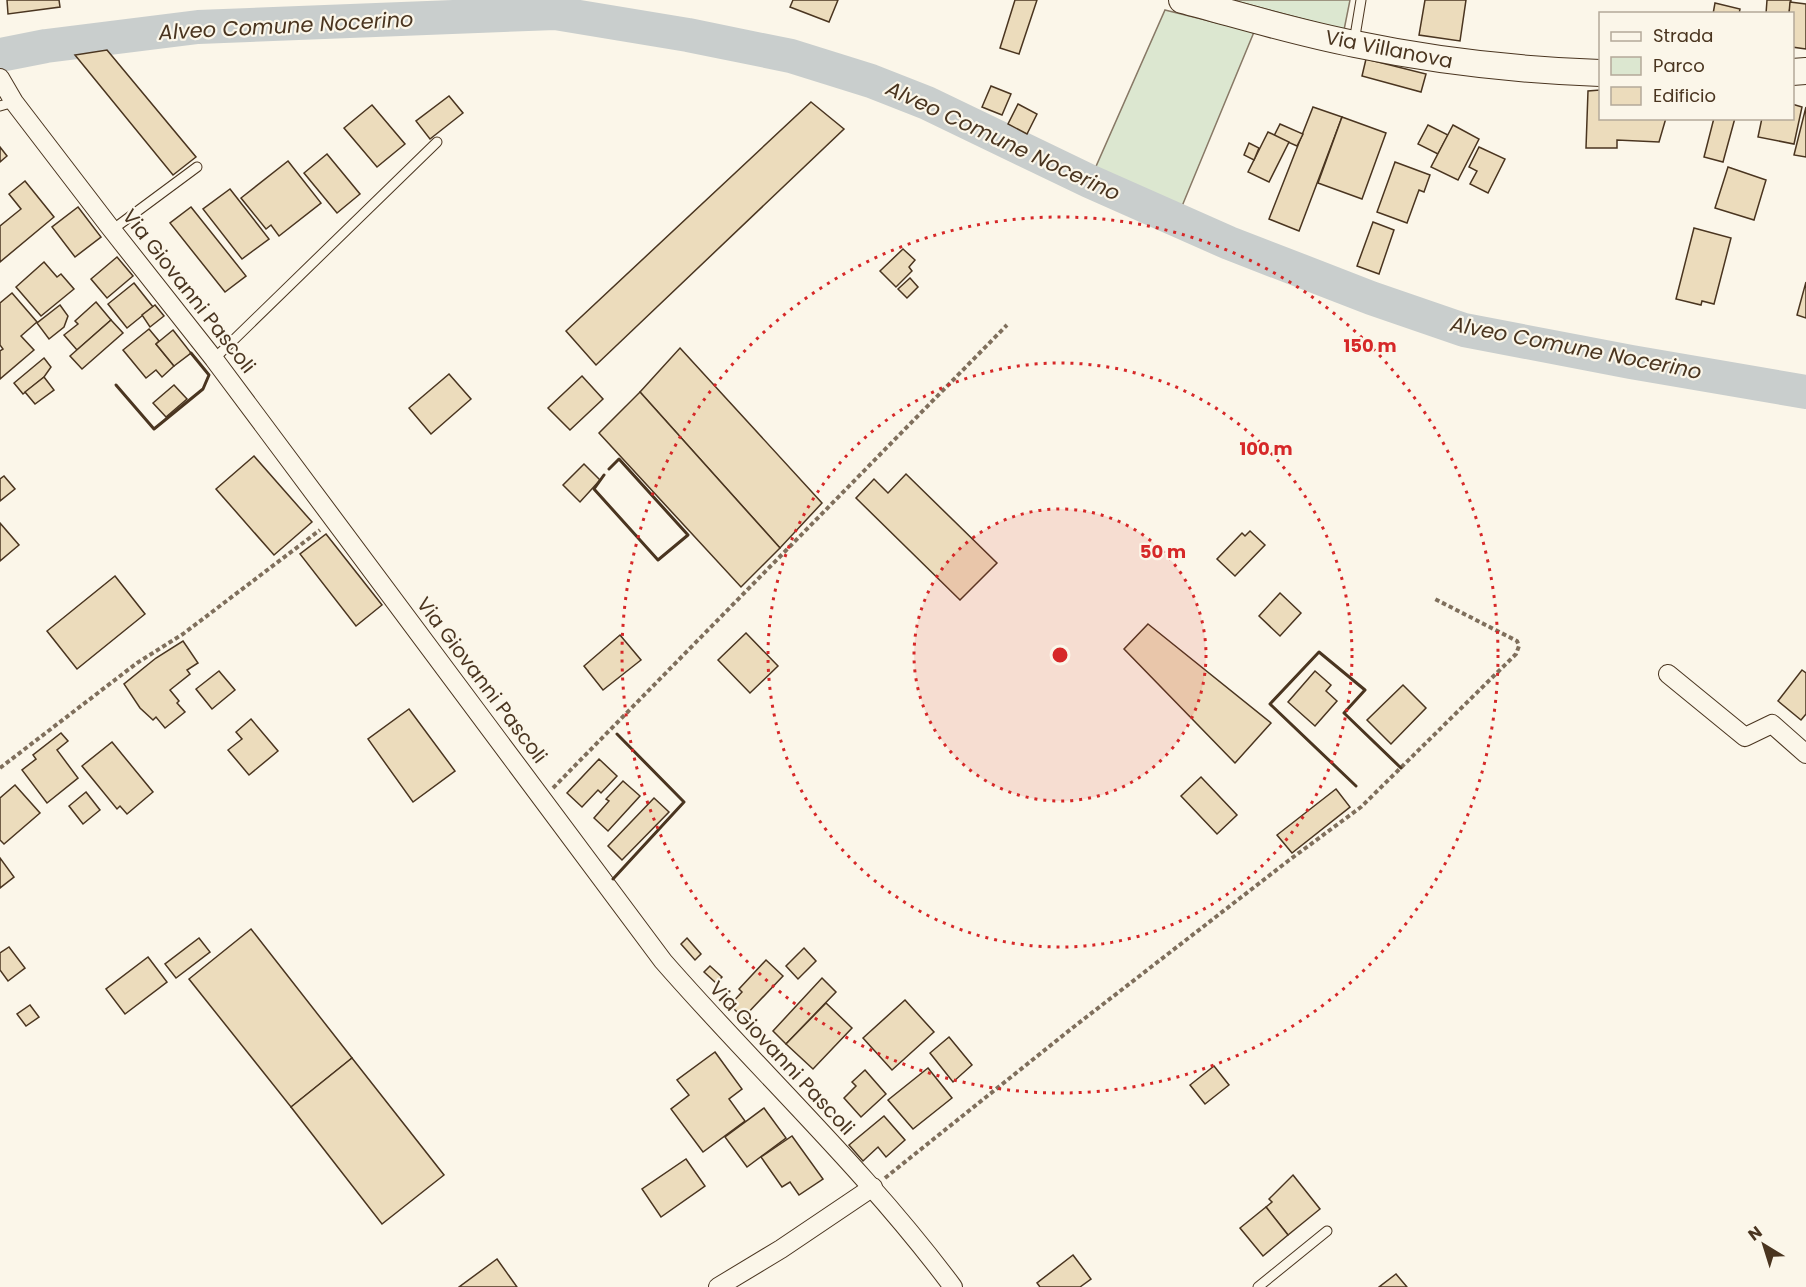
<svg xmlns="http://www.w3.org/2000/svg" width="1806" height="1287" font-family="Poppins,sans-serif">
	<rect width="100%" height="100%" fill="#fbf6e9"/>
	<g fill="#dce7d0" stroke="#887966" stroke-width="1.5">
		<path d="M 1232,0 L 1350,0 L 1344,30 Z"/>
		<path d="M 1165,10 L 1254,32 L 1180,211 L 1094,171 Z"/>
	</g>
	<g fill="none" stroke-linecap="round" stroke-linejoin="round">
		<path stroke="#c9cecd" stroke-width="34" d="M 0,55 L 46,46 L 198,27 L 555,13 L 688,35 L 791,56 L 871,81 L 927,103 L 1089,181 L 1229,243 L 1371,298 L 1464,330 L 1631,362 L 1806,392"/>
	</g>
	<g fill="#ecdcbc" stroke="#4a3520" stroke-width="1.5">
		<path d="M 7,0 L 59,0 L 60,7 L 8,14 Z"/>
		<path d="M 793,0 L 838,0 L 829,22 L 790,7 Z"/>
		<path d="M 1015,0 L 1037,0 L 1019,54 L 1000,48 Z"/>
		<path d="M 1425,0 L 1466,0 L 1460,41 L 1419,35 Z"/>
		<path d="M 1767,0 L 1791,0 L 1789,14 L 1766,14 Z"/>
		<path d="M 1790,2 L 1806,4 L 1806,49 L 1792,47 L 1792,14 L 1789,14 Z"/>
		<path d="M 1715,3 L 1740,9 L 1739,14 L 1713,14 Z"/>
		<path d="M 107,50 L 196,157 L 173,175 L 75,55 Z"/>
		<path d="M 1366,59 L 1426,74 L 1421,92 L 1362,76 Z"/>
		<path d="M 991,86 L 1011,94 L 1002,115 L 982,107 Z"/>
		<path d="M 1600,90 L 1600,118 L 1666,118 L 1659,142 L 1617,140 L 1617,148 L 1586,148 L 1588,91 Z"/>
		<path d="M 449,96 L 463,113 L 430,139 L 416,121 Z"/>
		<path d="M 811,102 L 844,129 L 596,365 L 566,331 Z"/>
		<path d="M 1018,104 L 1037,114 L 1027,134 L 1008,124 Z"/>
		<path d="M 1792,104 L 1802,107 L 1794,144 L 1758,137 L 1762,118 L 1792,118 Z"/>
		<path d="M 372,105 L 405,144 L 377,167 L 344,128 Z"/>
		<path d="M 1313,107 L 1342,117 L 1299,231 L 1269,219 Z"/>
		<path d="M 1806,107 L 1806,157 L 1794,155 Z"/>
		<path d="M 1342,117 L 1386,133 L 1362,199 L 1318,183 Z"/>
		<path d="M 1714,118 L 1735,118 L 1723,162 L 1704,157 Z"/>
		<path d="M 1280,124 L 1303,134 L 1297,146 L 1274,136 Z"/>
		<path d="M 1428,125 L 1448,135 L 1438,154 L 1418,144 Z"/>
		<path d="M 1453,125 L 1479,139 L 1458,180 L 1431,167 Z"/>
		<path d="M 1268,132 L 1289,142 L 1269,182 L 1248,172 Z"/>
		<path d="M 1249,143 L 1259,148 L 1254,160 L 1244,155 Z"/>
		<path d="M 0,147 L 7,156 L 0,162 Z"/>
		<path d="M 1479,147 L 1505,159 L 1488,193 L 1470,184 L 1477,171 L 1469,167 Z"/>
		<path d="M 327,154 L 360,194 L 337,213 L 304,173 Z"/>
		<path d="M 288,161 L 321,203 L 279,236 L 271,225 L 266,229 L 241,198 Z"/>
		<path d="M 1395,162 L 1430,175 L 1424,192 L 1419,190 L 1407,223 L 1377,212 Z"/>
		<path d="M 1728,167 L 1766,180 L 1754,220 L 1715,208 Z"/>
		<path d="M 25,181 L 54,217 L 0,262 L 0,226 L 21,209 L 9,194 Z"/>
		<path d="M 230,189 L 269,239 L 242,259 L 203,209 Z"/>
		<path d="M 78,207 L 101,237 L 75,257 L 52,227 Z"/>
		<path d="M 191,207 L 246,276 L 225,292 L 170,223 Z"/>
		<path d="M 1373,222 L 1394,230 L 1379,274 L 1357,266 Z"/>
		<path d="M 1694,228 L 1731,238 L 1714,304 L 1702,301 L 1701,305 L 1676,299 Z"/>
		<path d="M 903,249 L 915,260 L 909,267 L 912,271 L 896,287 L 880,271 Z"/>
		<path d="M 117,257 L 133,276 L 107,298 L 91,279 Z"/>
		<path d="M 44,262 L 57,277 L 61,274 L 74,289 L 41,316 L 16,287 Z"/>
		<path d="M 910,278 L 918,287 L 907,298 L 898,289 Z"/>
		<path d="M 1806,282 L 1806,318 L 1797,315 Z"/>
		<path d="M 134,283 L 153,307 L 127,328 L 108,304 Z"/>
		<path d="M 12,293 L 37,322 L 21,336 L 34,350 L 0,379 L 0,351 L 3,349 L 0,345 L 0,303 Z"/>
		<path d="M 96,302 L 111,320 L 77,350 L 64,335 L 78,324 L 75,321 Z"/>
		<path d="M 60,305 L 68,316 L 64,327 L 49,339 L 37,323 Z"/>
		<path d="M 155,305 L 164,316 L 150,327 L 142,315 Z"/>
		<path d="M 111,320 L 123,333 L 82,369 L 70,356 Z"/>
		<path d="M 149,329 L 159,341 L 156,344 L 174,366 L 162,377 L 156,370 L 146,378 L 123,350 Z"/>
		<path d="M 173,330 L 191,353 L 174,366 L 156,344 Z"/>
		<path d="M 680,348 L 822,503 L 780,548 L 640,392 Z"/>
		<path d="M 44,358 L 51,367 L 44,377 L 23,394 L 14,383 Z"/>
		<path d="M 449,374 L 471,399 L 431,434 L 409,408 Z"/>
		<path d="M 582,376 L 603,399 L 570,430 L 548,408 Z"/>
		<path d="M 44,377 L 54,390 L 35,404 L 25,392 Z"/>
		<path d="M 174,385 L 187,399 L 166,417 L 153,403 Z"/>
		<path d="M 640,392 L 780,548 L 741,587 L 599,433 Z"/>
		<path d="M 254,456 L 312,522 L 274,555 L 216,489 Z"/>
		<path d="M 584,464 L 600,480 L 580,502 L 563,485 Z"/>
		<path d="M 906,474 L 997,563 L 960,600 L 856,498 L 874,479 L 888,493 Z"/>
		<path d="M 4,476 L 15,489 L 0,501 L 0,479 Z"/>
		<path d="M 0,523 L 19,545 L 0,561 Z"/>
		<path d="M 1250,531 L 1265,545 L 1235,576 L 1217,559 L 1242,533 L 1245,536 Z"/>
		<path d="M 326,534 L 382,605 L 356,626 L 300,554 Z"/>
		<path d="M 115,576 L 145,614 L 77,669 L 47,631 Z"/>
		<path d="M 1280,593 L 1301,613 L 1280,636 L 1259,616 Z"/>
		<path d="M 1148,624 L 1271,723 L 1235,763 L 1124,649 Z"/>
		<path d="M 746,633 L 778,666 L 750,693 L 718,660 Z"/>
		<path d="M 620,635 L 641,660 L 603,690 L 584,666 Z"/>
		<path d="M 183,641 L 198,663 L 187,670 L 190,674 L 170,690 L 179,701 L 177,703 L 185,712 L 165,728 L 156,717 L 153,720 L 140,708 L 124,684 L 156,658 Z"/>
		<path d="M 1802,670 L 1806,673 L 1806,714 L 1801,720 L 1778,701 Z"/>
		<path d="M 219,671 L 235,690 L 212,709 L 196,689 Z"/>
		<path d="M 1315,671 L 1331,685 L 1326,691 L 1337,701 L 1315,726 L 1288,702 Z"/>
		<path d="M 1403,685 L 1426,708 L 1391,744 L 1367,720 Z"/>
		<path d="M 409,709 L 455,771 L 413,802 L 368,739 Z"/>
		<path d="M 251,719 L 278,751 L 249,775 L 228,750 L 242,739 L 236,732 Z"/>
		<path d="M 61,733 L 68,741 L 57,750 L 78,778 L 47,803 L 22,770 L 36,759 L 33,755 Z"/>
		<path d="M 112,742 L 153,792 L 127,814 L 120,806 L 117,809 L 82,766 Z"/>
		<path d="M 599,759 L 617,776 L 601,793 L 598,790 L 582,807 L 567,793 Z"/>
		<path d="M 1201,777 L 1237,815 L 1217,834 L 1181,796 Z"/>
		<path d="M 623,781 L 640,796 L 608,831 L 594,818 L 609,801 L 606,799 Z"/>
		<path d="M 15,785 L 40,813 L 4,844 L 0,840 L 0,798 Z"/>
		<path d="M 1336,789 L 1350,807 L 1292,853 L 1277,835 Z"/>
		<path d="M 86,792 L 100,810 L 83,824 L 69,806 Z"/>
		<path d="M 654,798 L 669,812 L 622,860 L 608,846 Z"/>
		<path d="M 0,858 L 14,877 L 0,888 Z"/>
		<path d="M 251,929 L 352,1058 L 291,1107 L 189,979 Z"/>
		<path d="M 199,938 L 210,952 L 176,978 L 165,964 Z"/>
		<path d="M 687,938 L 701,954 L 695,960 L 681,944 Z"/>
		<path d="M 9,947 L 25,968 L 8,981 L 0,970 L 0,953 Z"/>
		<path d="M 804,948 L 816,961 L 798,979 L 786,966 Z"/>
		<path d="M 148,957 L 167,982 L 125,1014 L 106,989 Z"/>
		<path d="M 766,960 L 783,976 L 743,1018 L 730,1005 L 742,992 L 739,989 Z"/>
		<path d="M 710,966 L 722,977 L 716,983 L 704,972 Z"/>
		<path d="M 822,978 L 836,992 L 786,1044 L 773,1031 Z"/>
		<path d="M 905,1000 L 934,1032 L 892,1070 L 863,1038 Z"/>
		<path d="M 826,1003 L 852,1028 L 813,1069 L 786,1044 Z"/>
		<path d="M 30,1005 L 39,1017 L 26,1026 L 17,1014 Z"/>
		<path d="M 949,1037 L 972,1065 L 953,1082 L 930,1053 Z"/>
		<path d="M 715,1052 L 742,1089 L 729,1099 L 745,1121 L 703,1152 L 671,1109 L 689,1095 L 677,1080 Z"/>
		<path d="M 352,1058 L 444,1175 L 382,1224 L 291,1107 Z"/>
		<path d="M 1214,1066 L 1229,1085 L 1205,1104 L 1190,1085 Z"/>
		<path d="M 928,1068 L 952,1098 L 913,1129 L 888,1100 Z"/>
		<path d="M 865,1070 L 886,1094 L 861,1117 L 844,1098 L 856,1086 L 852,1082 Z"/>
		<path d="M 764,1108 L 786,1138 L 747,1167 L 725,1137 Z"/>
		<path d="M 884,1116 L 905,1140 L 886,1157 L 878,1147 L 863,1161 L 849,1145 Z"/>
		<path d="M 792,1136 L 823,1179 L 799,1195 L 790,1182 L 782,1187 L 761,1157 Z"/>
		<path d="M 686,1159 L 705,1186 L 661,1217 L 642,1189 Z"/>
		<path d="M 1293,1175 L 1320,1209 L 1288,1235 L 1266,1207 L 1272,1202 L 1269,1199 Z"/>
		<path d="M 1266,1207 L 1288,1235 L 1263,1256 L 1240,1228 Z"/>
		<path d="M 1073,1255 L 1091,1279 L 1080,1287 L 1040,1287 L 1037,1283 Z"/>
		<path d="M 497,1259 L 517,1287 L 459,1287 Z"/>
		<path d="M 1396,1274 L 1407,1287 L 1379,1287 Z"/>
	</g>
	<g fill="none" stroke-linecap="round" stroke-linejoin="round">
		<defs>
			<g id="lane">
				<path d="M 1354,42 L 1361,0"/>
				<path d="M 0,106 L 14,102"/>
				<path d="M 112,230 L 197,167"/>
				<path d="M 214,359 L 437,142"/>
				<path d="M 1258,1287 L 1327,1231"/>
			</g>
			<g id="street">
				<path d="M 0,78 L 14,102 L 109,226 L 214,359 L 663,961 C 759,1071 866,1170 953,1287"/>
				<path d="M 1668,674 L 1745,737 L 1772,724 L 1806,754"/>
				<path d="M 718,1287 L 781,1249 L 873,1187"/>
			</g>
			<g id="secondary">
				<path d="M 1182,0 C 1239,15 1297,33 1355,44 C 1436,61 1518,70 1600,73"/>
				<path d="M 1792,72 L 1806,71"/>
			</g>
		</defs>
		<use href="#lane" stroke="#4a3520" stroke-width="11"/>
		<use href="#street" stroke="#4a3520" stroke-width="20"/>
		<use href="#secondary" stroke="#4a3520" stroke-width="28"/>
		<g stroke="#7f6f5c" stroke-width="4" stroke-dasharray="4.5 3" stroke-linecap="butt">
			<path d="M 0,768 L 137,663 L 183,634 L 320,530"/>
			<path d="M 553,788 L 1007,325"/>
			<path d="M 885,1178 L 1071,1029 L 1288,861 L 1361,807 L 1516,654 L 1519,646 L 1517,641 L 1433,598"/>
		</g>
		<use href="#lane" stroke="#fbf6e9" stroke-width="9"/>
		<use href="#street" stroke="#fbf6e9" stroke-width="18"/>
		<use href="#secondary" stroke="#fbf6e9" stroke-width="26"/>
		<g stroke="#4a3520" stroke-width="3">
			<path d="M 116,385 L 154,429 L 203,389 L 209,375 L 191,353"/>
			<path d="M 604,475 L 594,489 L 658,560 L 688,535 L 619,459 L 609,469"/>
			<path d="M 1356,786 L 1270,704 L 1319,652 L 1365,690 L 1344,713 L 1401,768"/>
			<path d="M 613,879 L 684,802 L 617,734"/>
		</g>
	</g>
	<circle cx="1060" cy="655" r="146" fill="#d62828" fill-opacity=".12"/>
	<g fill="none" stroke="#d62828" stroke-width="3" stroke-dasharray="3 6">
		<circle cx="1060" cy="655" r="146"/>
		<circle cx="1060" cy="655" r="292"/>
		<circle cx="1060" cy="655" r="438"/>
	</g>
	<g text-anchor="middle" stroke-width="4.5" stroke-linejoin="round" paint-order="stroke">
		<g font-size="20" fill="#4a3520" stroke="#fbf6e9">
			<text transform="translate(1389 49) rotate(11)" y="7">Via Villanova</text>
			<text transform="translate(189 291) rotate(52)" y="7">Via Giovanni Pascoli</text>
			<text transform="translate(482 680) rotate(53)" y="7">Via Giovanni Pascoli</text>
			<text transform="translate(782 1058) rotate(47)" y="7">Via Giovanni Pascoli</text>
		</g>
		<g font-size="21" font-style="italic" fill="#4a3520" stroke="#fbf6e9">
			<text transform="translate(286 26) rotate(-3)" y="7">Alveo Comune Nocerino</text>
			<text transform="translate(1003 141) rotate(25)" y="7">Alveo Comune Nocerino</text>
			<text transform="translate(1576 348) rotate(11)" y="7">Alveo Comune Nocerino</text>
		</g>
	</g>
	<circle cx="1060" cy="655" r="9" fill="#d62828" stroke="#fbf6e9" stroke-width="3"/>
	<g font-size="18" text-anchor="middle" font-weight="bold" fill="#d62828" stroke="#fbf6e9" stroke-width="4.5" stroke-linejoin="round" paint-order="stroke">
		<text x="1370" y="352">150 m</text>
		<text x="1266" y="455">100 m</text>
		<text x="1163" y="558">50 m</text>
	</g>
	<rect x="1599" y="12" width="195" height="108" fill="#fbf6e9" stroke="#b4a999" stroke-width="1.5"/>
	<rect x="1611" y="32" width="30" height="9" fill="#fbf6e9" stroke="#b4a999" stroke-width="1.5"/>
	<text x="1653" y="42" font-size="18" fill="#4a3520">Strada</text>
	<rect x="1611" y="57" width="30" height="18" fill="#dce7d0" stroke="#b4a999" stroke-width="1.5"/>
	<text x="1653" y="72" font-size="18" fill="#4a3520">Parco</text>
	<rect x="1611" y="87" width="30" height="18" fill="#ecdcbc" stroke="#b4a999" stroke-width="1.5"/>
	<text x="1653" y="102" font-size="18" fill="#4a3520">Edificio</text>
	<g transform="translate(1764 1245) rotate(322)" stroke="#fbf6e9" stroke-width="4.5" paint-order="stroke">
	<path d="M0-4.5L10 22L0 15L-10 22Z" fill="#4a3520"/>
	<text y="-9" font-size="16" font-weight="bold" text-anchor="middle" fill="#4a3520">N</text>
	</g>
</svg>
